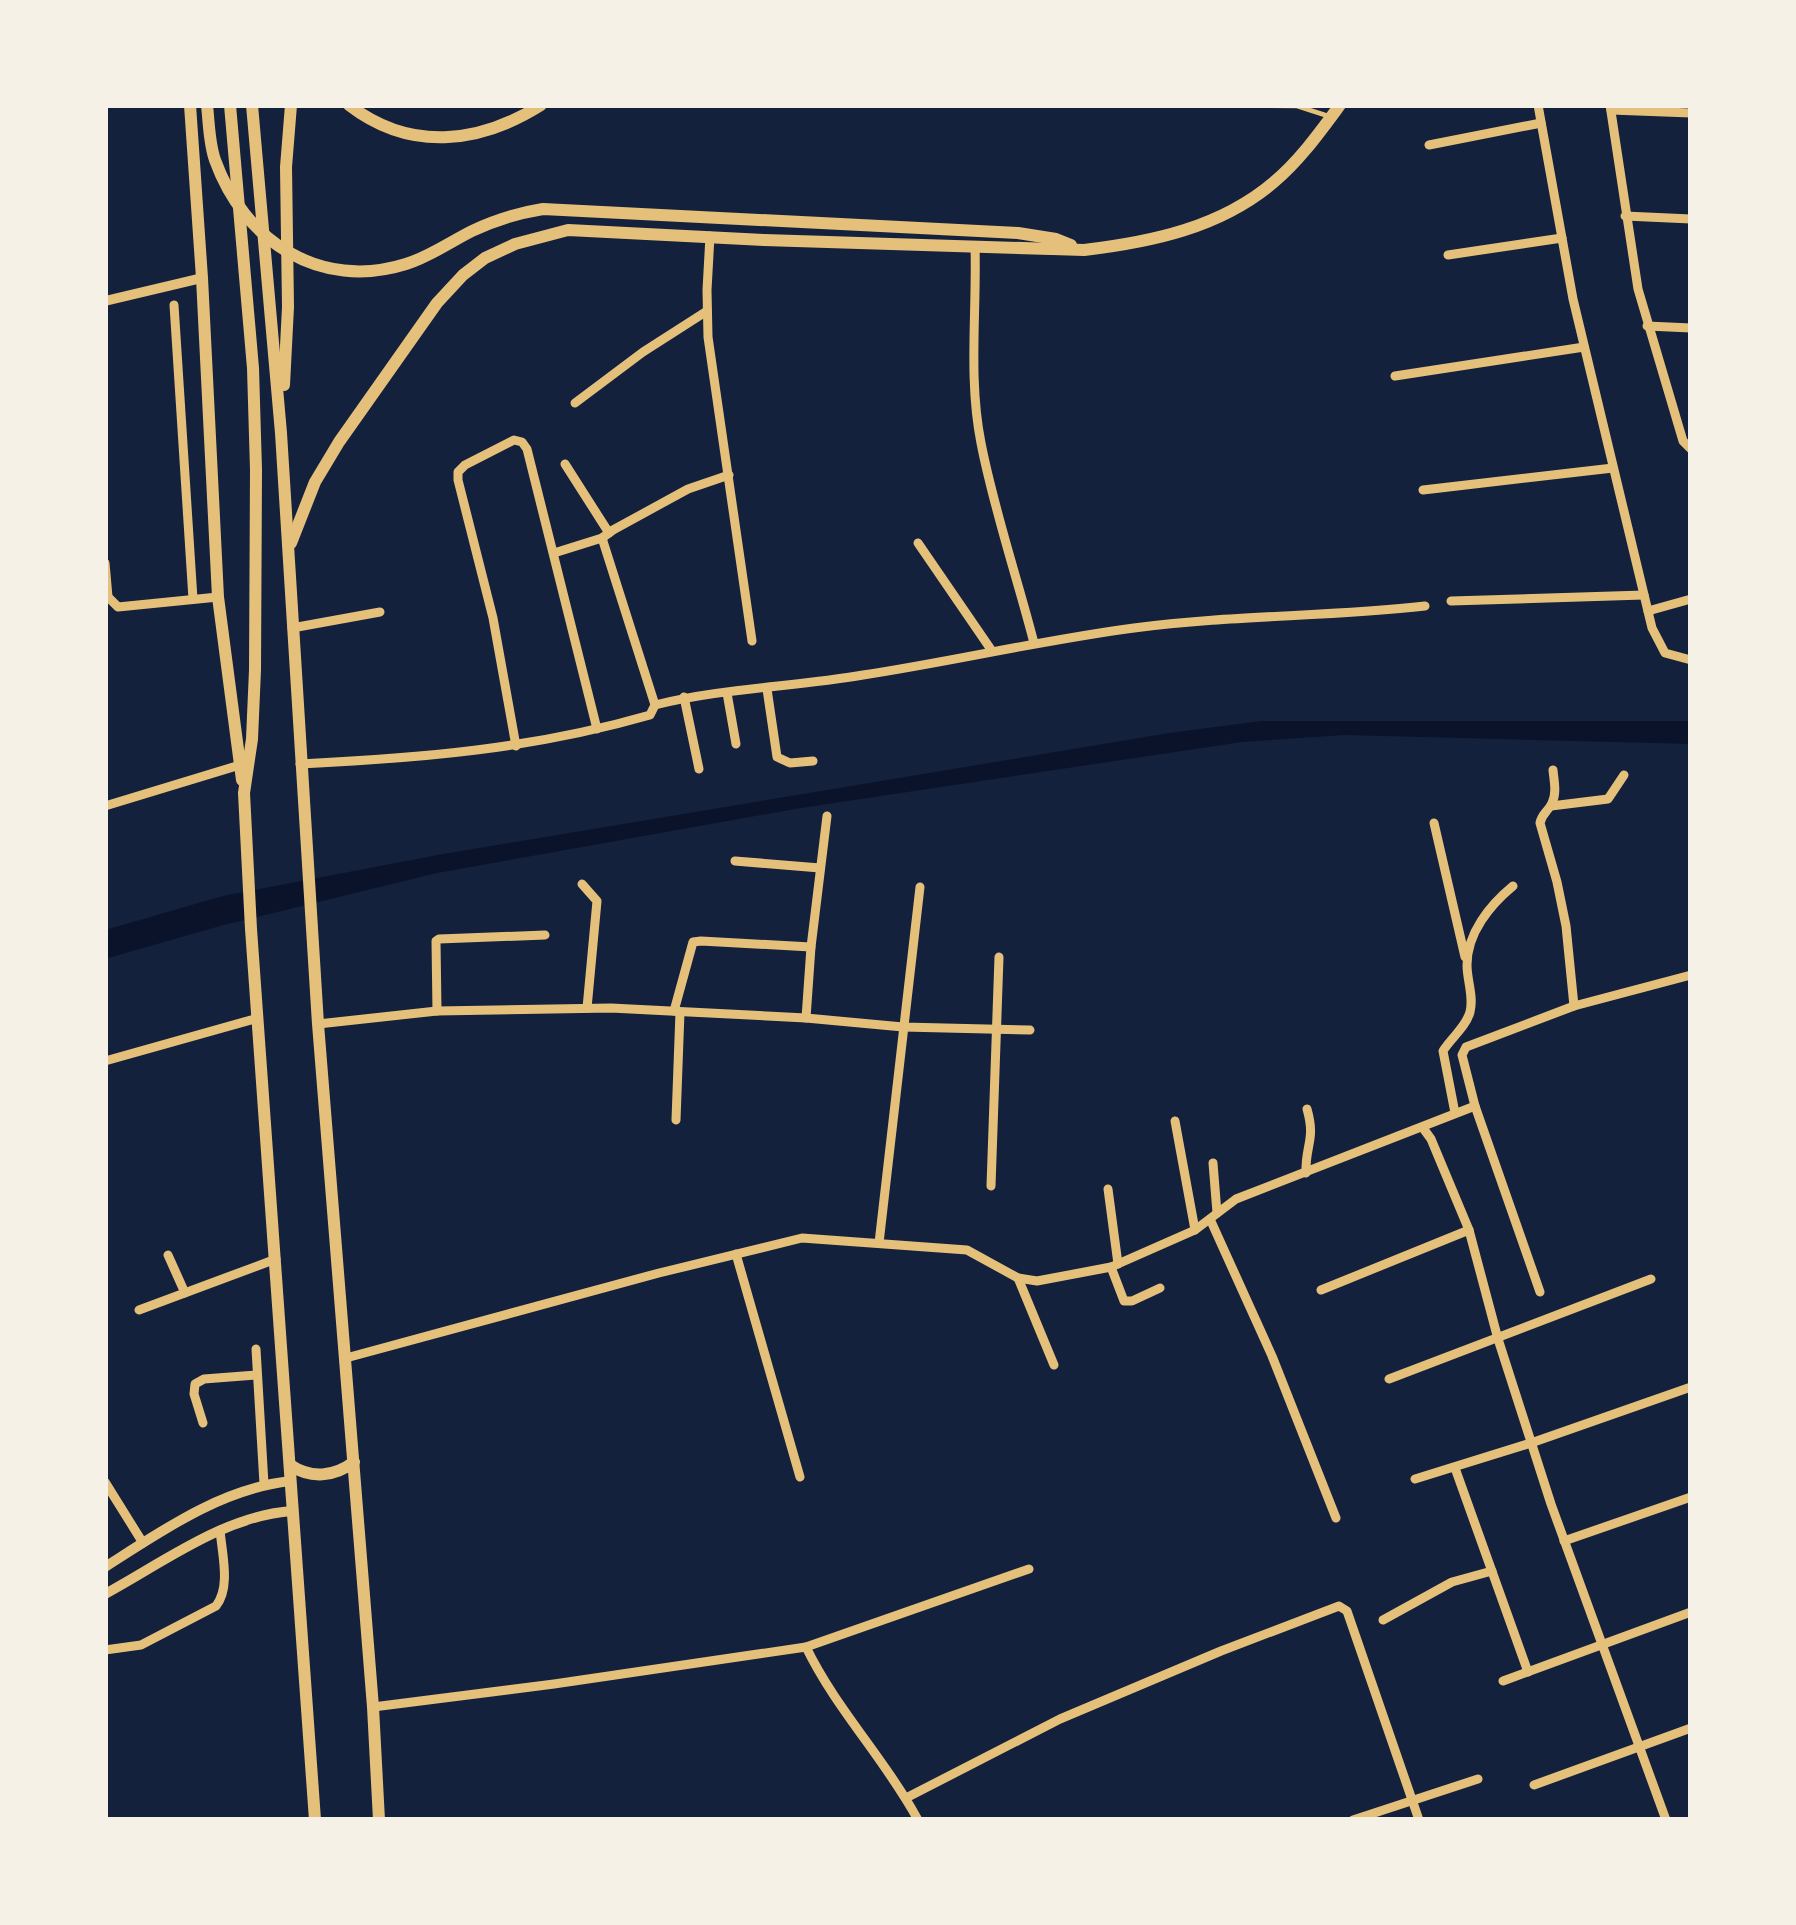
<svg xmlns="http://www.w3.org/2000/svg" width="1796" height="1925" font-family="'Times New Roman',serif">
	<rect width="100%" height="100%" fill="#14213d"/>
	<path fill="#0b132b" d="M 1261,721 L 1691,721 L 1691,744 L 1345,735 L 1242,742 L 801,808 L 437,873 L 220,926 L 105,959 L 105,930 L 223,896 L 443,854 L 1169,733 Z"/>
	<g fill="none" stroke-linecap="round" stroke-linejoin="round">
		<path stroke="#e5c07b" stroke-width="4.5" d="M 1185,105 L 1297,106 L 1325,115"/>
		<g stroke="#e5c07b" stroke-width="9">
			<path d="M 1538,105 L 1573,299 L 1652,628 L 1665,653 L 1691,660"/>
			<path d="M 1610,105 L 1638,289 L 1683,441 L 1691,449"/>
			<path d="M 1611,110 L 1691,113"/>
			<path d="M 1429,145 L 1541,123"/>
			<path d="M 1625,216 L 1691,219"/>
			<path d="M 710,236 L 707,290 L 708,337 L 752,641"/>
			<path d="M 975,246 C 977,312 968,378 981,443 C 994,510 1017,577 1034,643"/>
			<path d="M 1448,255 L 1562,238"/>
			<path d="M 174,305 L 193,599"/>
			<path d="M 1647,326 L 1691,328"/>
			<path d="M 1395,376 L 1584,347"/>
			<path d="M 575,403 L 643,352 L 707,311"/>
			<path d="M 565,464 L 609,533"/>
			<path d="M 1423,490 L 1613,468"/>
			<path d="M 918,543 L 992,651"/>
			<path d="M 554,553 L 602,538 L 613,530 L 688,489 L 729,475"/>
			<path d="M 105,563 L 108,597 L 118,607 L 218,597"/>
			<path d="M 1451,601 L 1644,595"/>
			<path d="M 1648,611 L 1691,599"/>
			<path d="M 292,628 L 380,612"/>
			<path d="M 767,689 L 777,757 L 790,763 L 813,761"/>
			<path d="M 727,693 L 736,744"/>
			<path d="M 684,697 L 699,769"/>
			<path d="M 655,705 C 722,688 794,687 863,675 C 954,661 1043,640 1134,628 C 1230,615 1328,617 1425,606"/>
			<path d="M 516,746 L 493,618 L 458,480 L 458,472 L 465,465 L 514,440 L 522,442 L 527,449 L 597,729"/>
			<path d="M 300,764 C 422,758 532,749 650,715 L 655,705 L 602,538"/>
			<path d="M 1553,770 C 1554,781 1557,793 1552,803 C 1548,812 1542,813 1540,823 L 1557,882 L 1566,926 L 1574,1006"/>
			<path d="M 105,806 L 240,765"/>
			<path d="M 1551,806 L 1608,799 L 1624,775"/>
			<path d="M 1434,823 L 1465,957"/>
			<path d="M 735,861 L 820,868"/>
			<path d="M 582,884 L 597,901 L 587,1008"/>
			<path d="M 437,1011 L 436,941 L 439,939 L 545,935"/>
			<path d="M 674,1011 L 693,942 L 701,941 L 811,947"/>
			<path d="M 806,1018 L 811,947 L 827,816"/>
			<path d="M 318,1024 L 437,1011 L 611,1008 L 806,1018 L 903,1027 L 1030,1030"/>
			<path d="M 105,1061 L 258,1018"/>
			<path d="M 1475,1106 L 1540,1292"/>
			<path d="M 1455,1113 L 1443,1051 C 1451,1038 1466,1027 1470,1012 C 1474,996 1467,981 1467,965 C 1467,933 1490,905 1513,886"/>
			<path d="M 676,1120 L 680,1012"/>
			<path d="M 1175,1121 L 1195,1230"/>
			<path d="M 1423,1128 L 1431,1139 L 1469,1230 L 1498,1339 L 1551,1504 L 1666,1820"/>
			<path d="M 1213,1163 L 1217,1213"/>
			<path d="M 1306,1173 C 1305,1145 1316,1140 1307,1109"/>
			<path d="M 991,1186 L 999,957"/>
			<path d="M 1108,1189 L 1118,1264"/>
			<path d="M 1210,1219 L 1272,1356 L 1336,1518"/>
			<path d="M 879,1243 L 920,887"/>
			<path d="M 736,1254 L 800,1477"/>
			<path d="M 168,1255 L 185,1293"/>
			<path d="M 1111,1267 L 1124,1301 L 1132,1301 L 1160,1288"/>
			<path d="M 1018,1278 L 1054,1365"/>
			<path d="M 1321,1290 L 1469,1230"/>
			<path d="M 139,1310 L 276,1259"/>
			<path d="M 256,1349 L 264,1484"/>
			<path d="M 346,1358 L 659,1273 L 802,1238 L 967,1250 L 1018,1278 L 1037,1281 L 1111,1267 L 1195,1230 L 1236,1199 L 1475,1106 L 1462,1055 L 1466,1047 L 1574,1006 L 1691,975"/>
			<path d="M 1389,1379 L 1651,1279"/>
			<path d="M 203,1423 L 194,1394 L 195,1384 L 204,1379 L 257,1375"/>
			<path d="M 1455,1468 L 1528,1672"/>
			<path d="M 1415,1479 L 1531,1443 L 1691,1387"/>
			<path d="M 105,1482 L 143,1543"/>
			<path d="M 1564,1541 L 1691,1497"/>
			<path d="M 1383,1620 L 1452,1582 L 1492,1571"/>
			<path d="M 806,1647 L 1029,1569"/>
			<path d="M 105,1650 L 141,1645 L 216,1606 C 231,1587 222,1554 220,1530"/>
			<path d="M 1503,1681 L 1691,1612"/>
			<path d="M 373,1707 L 554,1684 L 806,1647 C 836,1709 885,1759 918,1820"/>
			<path d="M 1534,1785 L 1691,1728"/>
			<path d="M 906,1798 L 1060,1719 L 1221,1651 L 1339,1606 L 1347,1611 L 1419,1820"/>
			<path d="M 1353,1820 L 1478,1779"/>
		</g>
		<g stroke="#e5c07b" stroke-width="10">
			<path d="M 105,301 L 202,278"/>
			<path d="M 105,1567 C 163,1530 221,1489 290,1481"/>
			<path d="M 105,1594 C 164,1562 224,1516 292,1511"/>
		</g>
		<g stroke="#e5c07b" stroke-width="12">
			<path d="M 190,105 L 202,278 L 218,597 L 242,780"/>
			<path d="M 207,105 C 209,123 209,143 215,160 C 244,241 320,291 406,264 C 429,257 450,242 472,231 C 495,220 518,213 543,209 L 1018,233 L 1056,239 L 1071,245"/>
			<path d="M 230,105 L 253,368 L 256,470 L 255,670 L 252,739 L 244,793 L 251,929 L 315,1820"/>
			<path d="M 252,105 L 281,433 L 318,1024 L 373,1707 L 379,1820"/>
			<path d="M 349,105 C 410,152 479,144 541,105"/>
			<path d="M 284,385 L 288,307 L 286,167 L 291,105"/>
			<path d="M 291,543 L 315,482 L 339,442 L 437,303 L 463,275 L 485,258 L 515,244 L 568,230 L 764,240 L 1084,250 C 1151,242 1220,228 1274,182 C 1300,160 1320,132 1340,105"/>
			<path d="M 290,1465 C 311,1479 334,1477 354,1462"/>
		</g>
	</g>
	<rect width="1796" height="1925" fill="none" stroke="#f6f1e7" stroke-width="216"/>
</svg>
